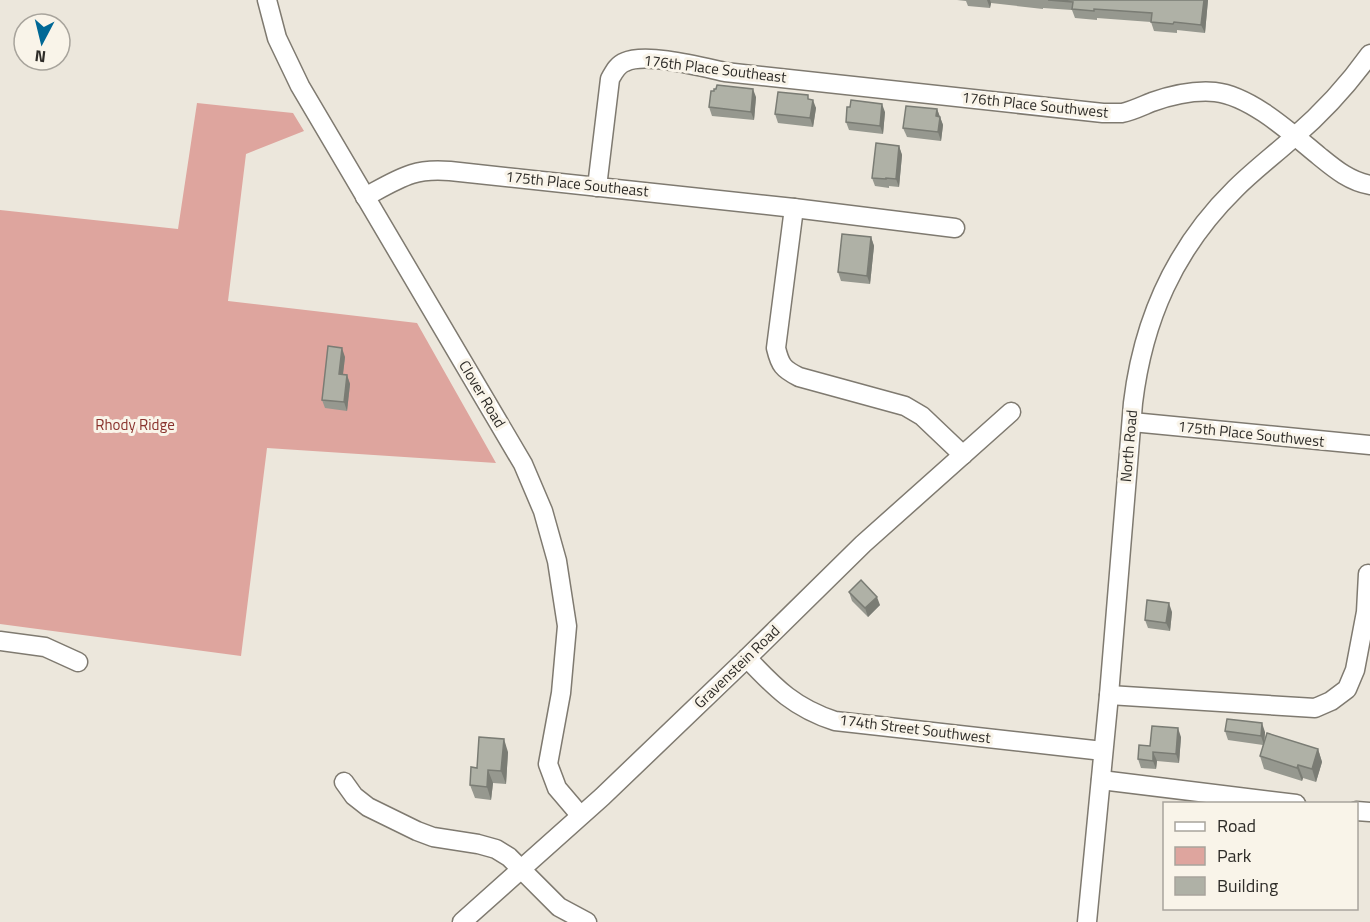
<svg xmlns="http://www.w3.org/2000/svg" width="1370" height="922" font-family="'Titillium Web',sans-serif">
	<rect width="100%" height="100%" fill="#ece7dc"/>
	<path fill="#dea59e" d="M 197,103 L 293,113 L 304,131 L 246,154 L 228,301 L 417,323 L 496,463 L 267,448 L 241,656 L 0,624 L 0,210 L 178,229 Z"/>
	<g fill="none" stroke-linecap="round" stroke-linejoin="round">
		<defs>
			<g id="minor">
				<path d="M 267,0 L 277,38 L 300,86 L 523,464 L 543,511 L 557,561 L 567,626 L 561,693 L 548,764 L 557,788 L 580,815"/>
				<path d="M 597,187 L 610,79 C 614,72 617,65 625,62 C 646,52 702,67 725,72 L 1103,113 C 1109,113 1116,113 1122,113 C 1132,111 1142,106 1152,102 C 1172,95 1193,90 1215,92 C 1251,96 1291,133 1319,156 C 1335,169 1349,181 1370,185"/>
				<path d="M 365,197 C 380,189 396,179 412,174 C 424,170 437,170 450,171 L 794,208 L 955,228"/>
				<path d="M 794,208 L 776,348 C 780,365 783,369 799,377 L 905,406 L 922,416 L 963,455"/>
				<path d="M 1132,422 L 1370,445"/>
				<path d="M 0,641 L 45,647 L 78,662"/>
				<path d="M 747,658 C 776,689 795,708 835,721 L 1103,751"/>
				<path d="M 1109,695 L 1315,708 L 1331,701 L 1347,689 L 1355,670 L 1366,612 L 1368,574"/>
				<path d="M 1101,780 L 1296,804"/>
				<path d="M 344,782 L 354,796 L 368,807 L 417,831 L 433,837 L 478,844 L 496,849 L 509,857 L 559,907 L 587,922"/>
				<path d="M 1356,811 L 1370,812"/>
				<path d="M 462,922 L 602,797 L 747,658 L 863,544 L 1011,412"/>
				<path d="M 1087,922 L 1109,695 L 1133,403 C 1143,320 1174,249 1235,189 C 1253,171 1274,155 1293,138 C 1322,113 1348,85 1370,54"/>
			</g>
		</defs>
		<use href="#minor" stroke="#7f7a70" stroke-width="21"/>
		<use href="#minor" stroke="#fff" stroke-width="18"/>
	</g>
	<g fill="#96988f">
		<path d="M 957,0 L 1208,0 L 1205,33 L 1177,30 L 1177,33 L 1154,31 L 1151,22 L 1097,18 L 1097,20 L 1075,18 L 1072,10 L 1043,8 L 1043,9 L 991,3 L 990,8 L 968,6 L 966,1 Z"/>
		<path d="M 756,97 L 754,120 L 712,116 L 709,107 Z"/>
		<path d="M 809,99 L 816,108 L 813,127 L 778,123 L 775,114 Z"/>
		<path d="M 850,107 L 885,112 L 883,134 L 849,130 L 846,122 Z"/>
		<path d="M 937,109 L 943,125 L 941,141 L 907,137 L 903,128 Z"/>
		<path d="M 899,146 L 902,155 L 899,187 L 889,186 L 889,188 L 875,186 L 872,178 Z"/>
		<path d="M 871,237 L 874,246 L 870,284 L 841,281 L 838,272 Z"/>
		<path d="M 345,357 L 343,374 L 347,375 L 350,384 L 347,411 L 325,408 L 322,400 Z"/>
		<path d="M 849,592 L 880,605 L 868,617 L 852,601 Z"/>
		<path d="M 1172,612 L 1170,631 L 1148,628 L 1145,620 Z"/>
		<path d="M 1225,731 L 1265,732 L 1264,744 L 1318,749 L 1322,762 L 1316,782 L 1303,778 L 1302,781 L 1264,769 L 1260,756 L 1263,745 L 1228,740 Z"/>
		<path d="M 1181,737 L 1179,763 L 1157,761 L 1156,769 L 1141,768 L 1138,759 L 1150,746 Z"/>
		<path d="M 508,752 L 506,784 L 493,783 L 491,800 L 475,798 L 470,785 L 477,768 Z"/>
	</g>
	<g fill="#7a7c74">
		<path d="M 987,0 L 990,0 L 991,3 L 990,8 Z"/>
		<path d="M 1204,0 L 1208,0 L 1205,33 L 1201,25 Z"/>
		<path d="M 753,89 L 756,97 L 754,120 L 751,112 Z"/>
		<path d="M 813,100 L 816,108 L 813,127 L 810,118 Z"/>
		<path d="M 882,104 L 885,112 L 883,134 L 880,126 Z"/>
		<path d="M 937,109 L 943,125 L 941,141 L 938,132 L 936,116 Z"/>
		<path d="M 899,146 L 902,155 L 899,187 L 896,179 Z"/>
		<path d="M 871,237 L 874,246 L 870,284 L 867,276 Z"/>
		<path d="M 342,348 L 345,357 L 342,382 L 339,374 Z"/>
		<path d="M 347,375 L 350,384 L 347,411 L 344,402 Z"/>
		<path d="M 877,597 L 880,605 L 868,617 L 865,608 Z"/>
		<path d="M 1169,603 L 1172,612 L 1170,631 L 1166,623 Z"/>
		<path d="M 1262,723 L 1265,732 L 1264,745 L 1261,736 Z"/>
		<path d="M 1178,728 L 1181,737 L 1179,763 L 1176,754 Z"/>
		<path d="M 504,739 L 508,752 L 506,784 L 501,771 Z"/>
		<path d="M 1318,749 L 1322,762 L 1316,782 L 1312,769 Z"/>
		<path d="M 1153,752 L 1157,761 L 1156,769 L 1153,761 Z"/>
		<path d="M 1298,765 L 1303,778 L 1302,781 L 1297,768 Z"/>
		<path d="M 488,770 L 493,783 L 491,800 L 487,787 Z"/>
	</g>
	<g fill="#afb1a6" stroke="#7a7c74" stroke-width="1.5">
		<path d="M 1048,0 L 1204,0 L 1201,25 L 1174,22 L 1173,24 L 1151,22 L 1152,13 L 1094,9 L 1094,11 L 1072,9 L 1073,2 Z"/>
		<path d="M 717,85 L 753,89 L 751,112 L 709,107 L 711,91 L 714,91 L 714,89 L 716,89 Z"/>
		<path d="M 778,92 L 808,95 L 808,99 L 813,100 L 810,118 L 775,114 Z"/>
		<path d="M 851,100 L 882,104 L 880,126 L 846,122 L 847,107 L 850,107 Z"/>
		<path d="M 906,106 L 937,109 L 936,116 L 940,117 L 938,132 L 903,128 Z"/>
		<path d="M 876,143 L 899,146 L 896,179 L 886,178 L 886,179 L 872,178 Z"/>
		<path d="M 842,234 L 871,237 L 867,276 L 838,272 Z"/>
		<path d="M 328,346 L 342,348 L 339,374 L 347,375 L 344,402 L 322,400 Z"/>
		<path d="M 861,580 L 877,597 L 865,608 L 849,592 Z"/>
		<path d="M 1147,600 L 1169,603 L 1166,623 L 1145,620 Z"/>
		<path d="M 1227,719 L 1262,723 L 1261,736 L 1225,731 Z"/>
		<path d="M 1152,726 L 1178,728 L 1176,754 L 1153,752 L 1153,761 L 1138,759 L 1139,745 L 1150,746 Z"/>
		<path d="M 1267,733 L 1318,749 L 1312,769 L 1298,765 L 1297,768 L 1260,756 Z"/>
		<path d="M 479,737 L 504,739 L 501,771 L 488,770 L 487,787 L 470,785 L 471,767 L 477,768 Z"/>
	</g>
	<g text-anchor="middle" stroke-width="6" stroke-linejoin="round" paint-order="stroke">
		<g font-size="15" fill="#2e2c28" stroke="#f9f4e9">
			<text transform="translate(715 69) rotate(7)" y="5">176th Place Southeast</text>
			<text transform="translate(1035 105) rotate(6)" y="5">176th Place Southwest</text>
			<text transform="translate(577 184) rotate(6)" y="5">175th Place Southeast</text>
			<text transform="translate(482 394) rotate(59)" y="5">Clover Road</text>
			<text transform="translate(1251 434) rotate(6)" y="5">175th Place Southwest</text>
			<text transform="translate(1129 446) rotate(-85)" y="5">North Road</text>
			<text transform="translate(737 667) rotate(-44)" y="5">Gravenstein Road</text>
			<text transform="translate(915 729) rotate(7)" y="5">174th Street Southwest</text>
		</g>
		<g font-size="15" fill="#89322c" stroke="#f9f4e9">
			<text x="135" y="430">Rhody Ridge</text>
		</g>
	</g>
	<rect x="1163" y="802" width="195" height="108" fill="#f9f4e9" stroke="#a8a49c" stroke-width="1.5"/>
	<rect x="1175" y="822" width="30" height="9" fill="#ffffff" stroke="#a8a49c" stroke-width="1.5"/>
	<text x="1217" y="832" font-size="18" fill="#2e2c28">Road</text>
	<rect x="1175" y="847" width="30" height="18" fill="#dea59e" stroke="#a8a49c" stroke-width="1.5"/>
	<text x="1217" y="862" font-size="18" fill="#2e2c28">Park</text>
	<rect x="1175" y="877" width="30" height="18" fill="#afb1a6" stroke="#a8a49c" stroke-width="1.5"/>
	<text x="1217" y="892" font-size="18" fill="#2e2c28">Building</text>
	<g transform="translate(42 42) rotate(187)"><circle r="28" fill="#f9f4e9" stroke="#a8a49c" stroke-width="1.5"/>
	<path d="M0-4.5L10 22L0 15L-10 22Z" fill="#006896"/>
	<text y="-9" font-size="16" font-weight="bold" text-anchor="middle" fill="#2e2c28">N</text>
	</g>
</svg>
